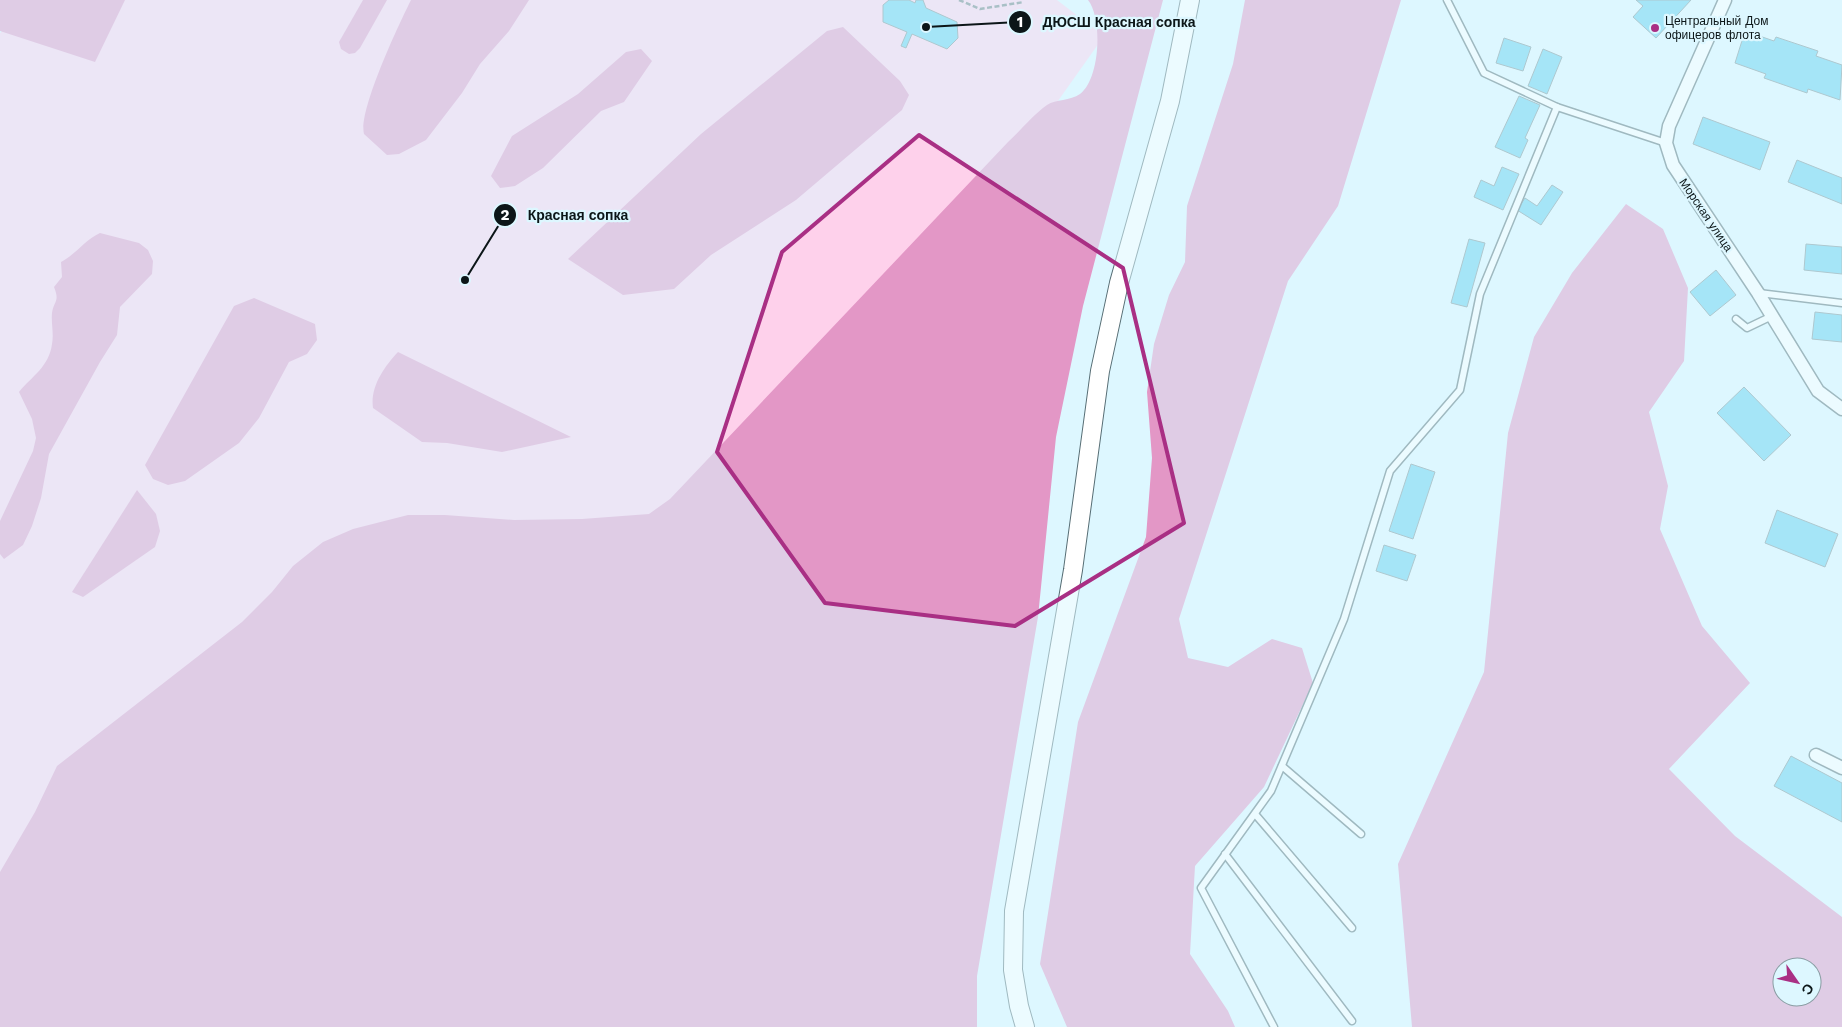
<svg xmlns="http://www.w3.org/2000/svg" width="1842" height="1027" font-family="'Work Sans',sans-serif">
	<rect width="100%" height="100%" fill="#ddf7ff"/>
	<path fill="#fed1eb" d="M 33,0 L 1057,0 L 1104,36 L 758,525 L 0,976 L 0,33 Z"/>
	<g fill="#e397c6" fill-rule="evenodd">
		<path d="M 0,0 L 125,0 L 95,62 L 0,31 Z"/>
		<path d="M 363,0 L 387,0 L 360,48 L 355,53 L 349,54 L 341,49 L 339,42 Z"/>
		<path d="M 411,0 L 529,0 L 509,31 L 480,64 L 462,93 L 426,140 L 399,154 L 387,155 L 364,134 C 358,111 399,24 411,0 Z"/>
		<path d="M 1088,0 L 1163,0 L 1083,306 L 1056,437 L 1038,617 L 977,976 L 977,1027 L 0,1027 L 0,872 L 35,812 L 57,766 L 242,622 L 272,592 L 293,566 L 323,542 L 353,529 L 408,515 L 445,515 L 514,520 L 582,519 L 649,514 L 670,499 L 1008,142 C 1020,131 1033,115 1047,105 C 1056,99 1070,101 1080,94 C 1100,79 1103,19 1088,0 Z"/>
		<path d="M 1245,0 L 1401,0 L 1338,206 L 1288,281 L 1179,619 L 1188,658 L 1228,667 L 1272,639 L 1302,648 L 1313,683 L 1264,787 L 1195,866 L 1190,954 L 1228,1011 L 1235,1027 L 1067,1027 L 1040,964 L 1078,722 L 1146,537 L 1152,458 L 1147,392 L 1154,344 L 1169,295 L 1185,262 L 1187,206 L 1233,64 Z"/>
		<path d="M 843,27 L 900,81 L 909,95 L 902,110 L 796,200 L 711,255 L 674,289 L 623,295 L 568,259 L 701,134 L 827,31 Z"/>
		<path d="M 641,49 L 652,61 L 624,102 L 601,111 L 543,168 L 515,186 L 500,188 L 491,176 L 512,136 L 578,94 L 626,52 Z"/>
		<path d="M 1626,204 L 1663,229 L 1688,288 L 1684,361 L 1649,412 L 1668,486 L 1660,529 L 1702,626 L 1750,683 L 1669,769 L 1735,836 L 1842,917 L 1842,1027 L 1412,1027 L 1398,864 L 1484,672 L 1508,433 L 1534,337 L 1572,273 ZM 1782,967 L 1812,967 L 1812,997 L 1782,997 Z"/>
		<path d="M 100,233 L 139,243 L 148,250 L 153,261 L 152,274 L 120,307 L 117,335 L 100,362 L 49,454 L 41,498 L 32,526 L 23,545 L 4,559 L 0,554 L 0,521 L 33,451 L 36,438 L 32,419 L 19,392 C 32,376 49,367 52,344 C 54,334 51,323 52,313 C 54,300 60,302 54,287 L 62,277 L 61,262 C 76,254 85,240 100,233 Z"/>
		<path d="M 254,298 L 315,324 L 317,340 L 307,354 L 289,362 L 259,418 L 239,443 L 185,481 L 168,485 L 153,479 L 145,465 L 234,306 Z"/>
		<path d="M 398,352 L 571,437 L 502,452 L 447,443 L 422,442 L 373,408 C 370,387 384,367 398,352 Z"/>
		<path d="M 137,490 L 156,514 L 160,531 L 155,547 L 83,597 L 72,592 Z"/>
	</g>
	<g fill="#62cfee" stroke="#768e95">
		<path d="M 889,0 L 909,0 L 915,3 L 916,0 L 923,0 L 926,8 L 957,22 L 958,38 L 947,49 L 912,34 L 906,48 L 901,46 L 907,32 L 883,22 L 883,5 Z"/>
		<path d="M 1636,0 L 1691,0 L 1656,38 L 1633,17 L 1643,6 Z"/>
		<path d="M 1745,31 L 1774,41 L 1776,37 L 1818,51 L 1816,56 L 1842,65 L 1840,100 L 1808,89 L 1807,93 L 1764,78 L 1766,74 L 1735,63 Z"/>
		<path d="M 1504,38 L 1531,47 L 1523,71 L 1496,63 Z"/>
		<path d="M 1543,49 L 1562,57 L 1547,94 L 1528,86 Z"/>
		<path d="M 1519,96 L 1540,105 L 1525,138 L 1528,140 L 1520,158 L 1495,147 Z"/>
		<path d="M 1703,117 L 1770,142 L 1760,170 L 1693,144 Z"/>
		<path d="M 1797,160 L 1842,178 L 1842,204 L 1788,182 Z"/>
		<path d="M 1502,167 L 1519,174 L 1503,210 L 1474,197 L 1481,180 L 1494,186 Z"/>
		<path d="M 1552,185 L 1563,192 L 1541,225 L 1517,210 L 1525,198 L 1537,206 Z"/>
		<path d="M 1469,239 L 1485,243 L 1467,307 L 1451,303 Z"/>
		<path d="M 1806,244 L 1842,247 L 1842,274 L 1804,270 Z"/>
		<path d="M 1716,270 L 1736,295 L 1710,316 L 1690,292 Z"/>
		<path d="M 1815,312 L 1842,315 L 1842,342 L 1812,339 Z"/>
		<path d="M 1744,387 L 1791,435 L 1764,461 L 1717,413 Z"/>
		<path d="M 1411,464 L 1435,472 L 1413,539 L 1389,531 Z"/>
		<path d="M 1777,510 L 1838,534 L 1825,567 L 1765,543 Z"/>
		<path d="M 1384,545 L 1416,555 L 1407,581 L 1376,571 Z"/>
		<path d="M 1791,756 L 1842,783 L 1842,822 L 1774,786 Z"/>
	</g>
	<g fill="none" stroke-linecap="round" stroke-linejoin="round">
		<defs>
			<g id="lane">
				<path d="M 1447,0 L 1484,73 L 1557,107"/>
				<path d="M 1759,293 L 1842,303"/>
				<path d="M 1736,319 L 1747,328 L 1772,316"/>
				<path d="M 1282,766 L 1361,834"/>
				<path d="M 1255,814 L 1352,928"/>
				<path d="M 1225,854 L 1352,1021"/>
				<path d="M 1274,1027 L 1201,888 L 1271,791 L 1344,619 L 1390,471 L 1460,390 L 1480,294 L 1557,107 L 1666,143"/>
			</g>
			<g id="street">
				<path d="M 1725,0 L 1669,126 L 1666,143 L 1673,165 L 1758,293 L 1818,391 L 1842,409"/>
				<path d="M 1816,755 L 1842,768"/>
			</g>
			<path id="secondary" d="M 1025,1027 L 1019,1006 L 1013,970 L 1014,911 L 1073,570 L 1100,371 L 1119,283 L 1170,101 L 1190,0"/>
		</defs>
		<use href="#lane" stroke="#566d74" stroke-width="9"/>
		<use href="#street" stroke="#566d74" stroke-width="15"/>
		<use href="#secondary" stroke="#566d74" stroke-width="20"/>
		<path stroke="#6c7d82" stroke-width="2.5" stroke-dasharray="5 2.5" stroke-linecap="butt" d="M 959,0 L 980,9 L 1024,2"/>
		<use href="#lane" stroke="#fff" stroke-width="6"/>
		<use href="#street" stroke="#fff" stroke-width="12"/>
		<use href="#secondary" stroke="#fff" stroke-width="18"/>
	</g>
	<path d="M0 0H1842V1027H0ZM 919,135 L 1123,268 L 1184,523 L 1015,626 L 825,603 L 717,452 L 782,252 Z" fill="#ddf7ff" fill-opacity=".55" fill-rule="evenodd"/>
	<path fill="none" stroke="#a92f84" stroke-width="4" stroke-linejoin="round" d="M 919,135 L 1123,268 L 1184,523 L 1015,626 L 825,603 L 717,452 L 782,252 Z"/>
	<circle fill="#a92f84" stroke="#ddf7ff" stroke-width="2" cx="1655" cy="28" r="5"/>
	<g text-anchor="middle" stroke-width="4.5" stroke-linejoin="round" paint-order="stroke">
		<g font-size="12" fill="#0c1618" stroke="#ddf7ff" text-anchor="start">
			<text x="1665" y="25">Центральный Дом<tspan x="1665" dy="14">офицеров флота</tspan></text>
		</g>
		<g font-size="12" fill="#0c1618" stroke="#ddf7ff">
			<text transform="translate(1706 215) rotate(56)" y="4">Морская улица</text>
		</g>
	</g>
	<path fill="none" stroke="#0c1618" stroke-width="2" d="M926 27L1020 22M465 280L505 215"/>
	<g fill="#0c1618" stroke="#ddf7ff" stroke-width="2">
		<circle cx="926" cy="27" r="5"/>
		<circle cx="465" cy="280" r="5"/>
		<circle cx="1020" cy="22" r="12"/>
		<circle cx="505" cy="215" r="12"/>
	</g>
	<g font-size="15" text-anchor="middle" font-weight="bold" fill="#fff">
		<text x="1020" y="27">1</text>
		<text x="505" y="220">2</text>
	</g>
	<g font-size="14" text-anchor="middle" font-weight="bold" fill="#0c1618" stroke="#ddf7ff" stroke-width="4.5" stroke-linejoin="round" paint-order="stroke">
		<text x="1119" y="27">ДЮСШ Красная сопка</text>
		<text x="578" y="220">Красная сопка</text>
	</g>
	<g transform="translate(1797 982) rotate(124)"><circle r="24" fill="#ddf7ff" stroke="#899da3"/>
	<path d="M0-4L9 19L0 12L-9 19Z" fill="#a92f84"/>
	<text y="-8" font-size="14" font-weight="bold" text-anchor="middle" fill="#0c1618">С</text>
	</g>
</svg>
